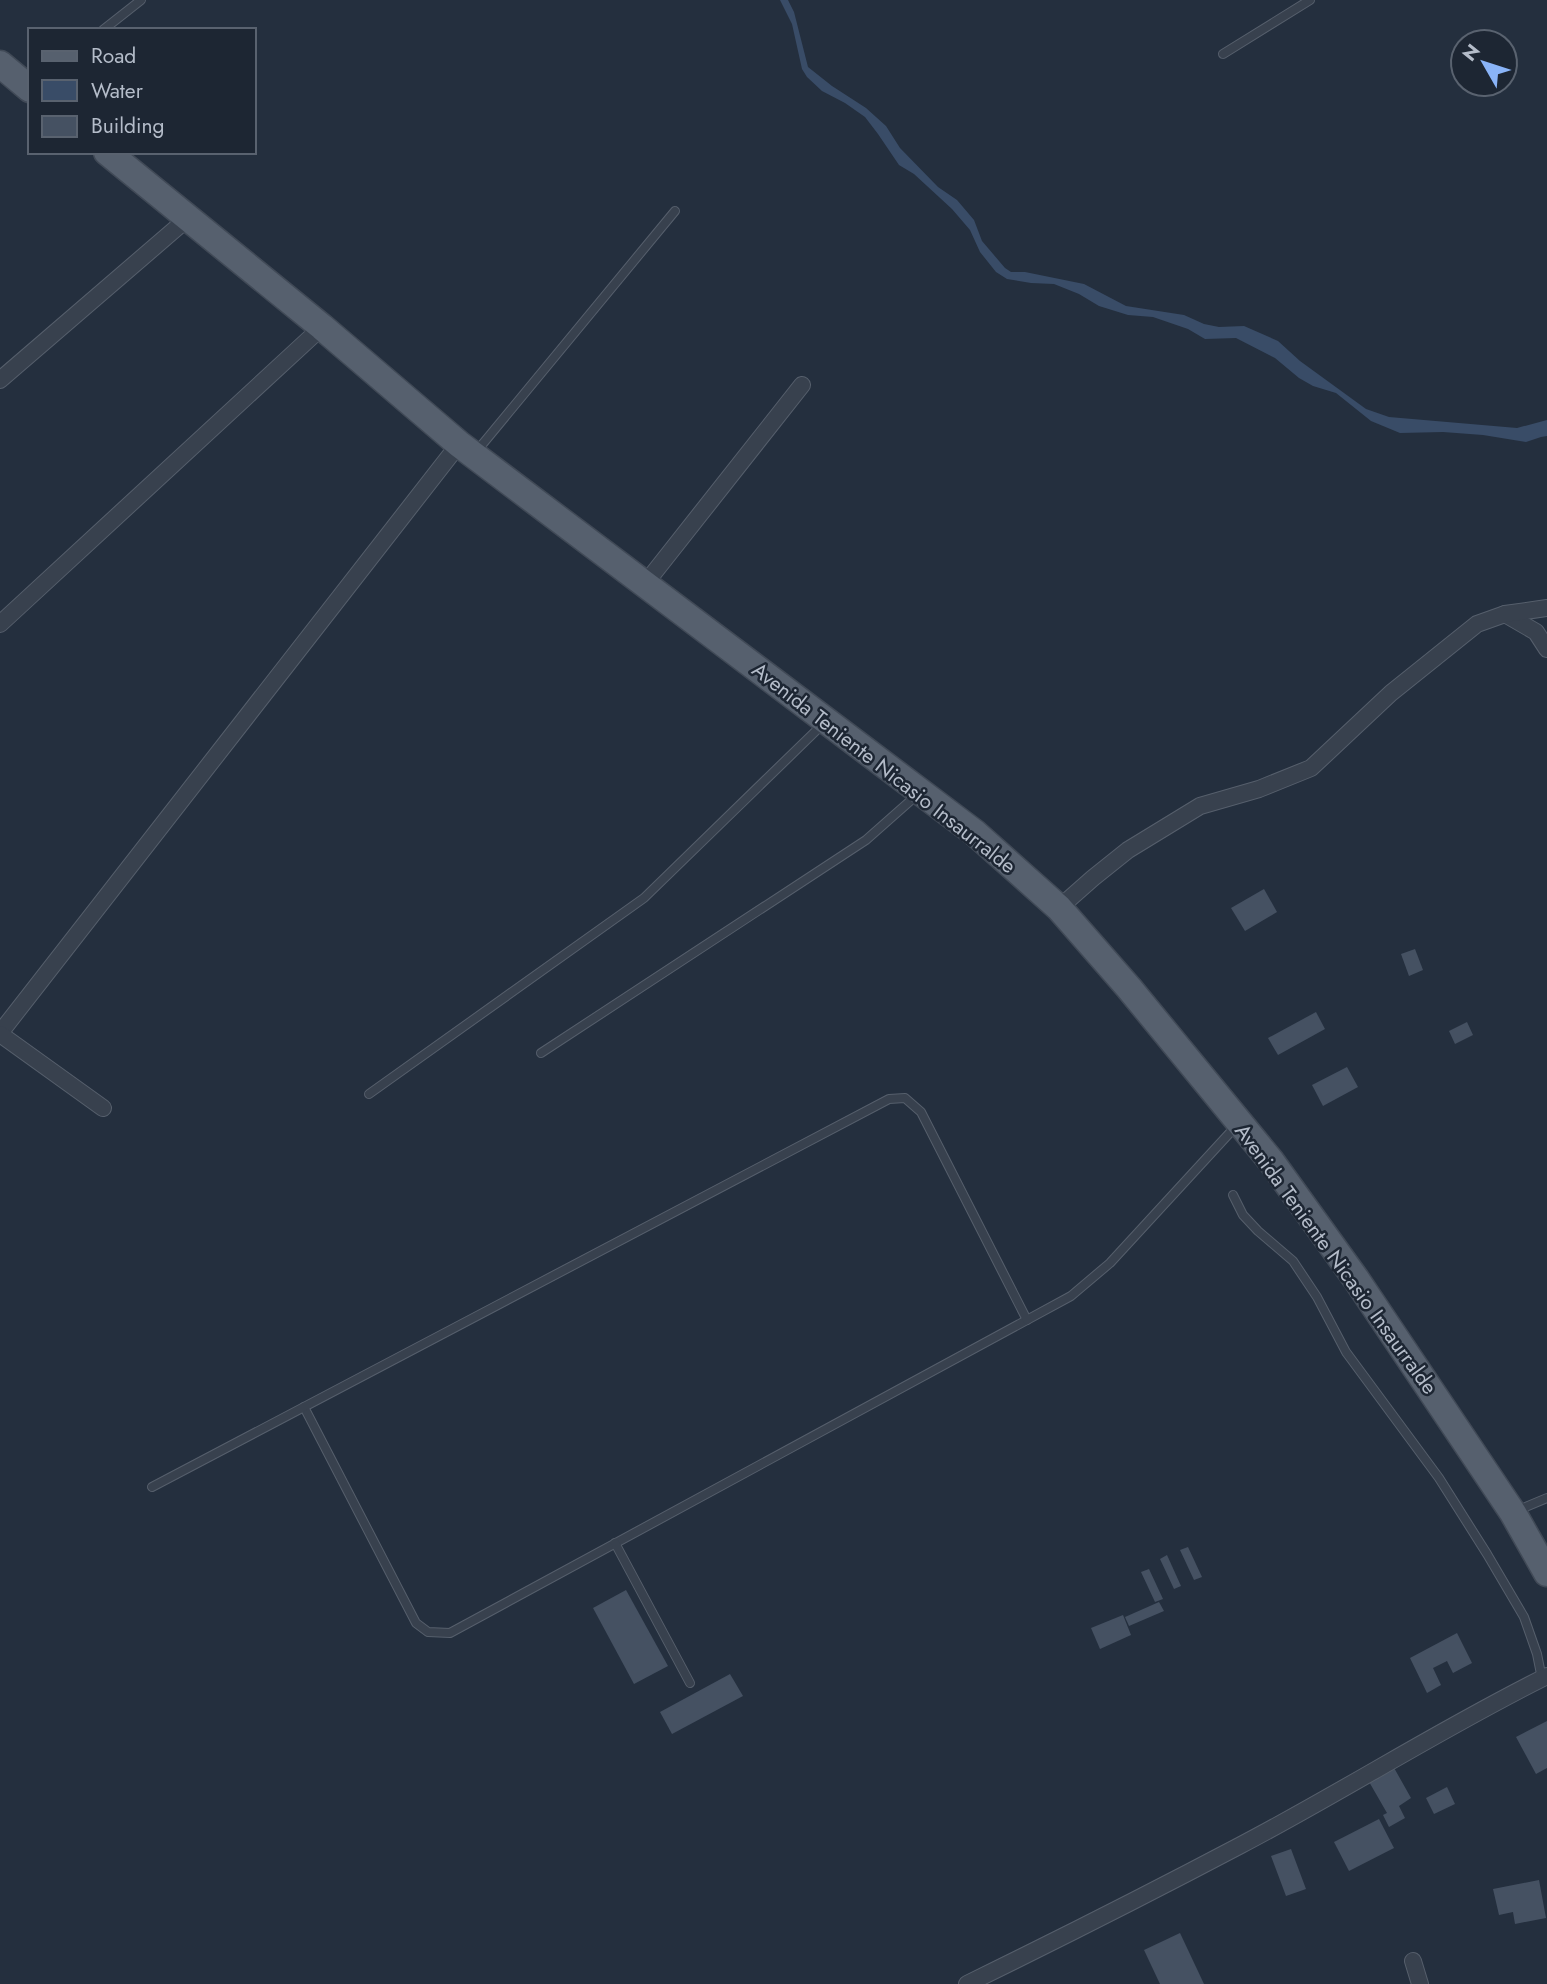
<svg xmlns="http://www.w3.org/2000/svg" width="1547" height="1984" font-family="Jost,sans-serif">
	<rect width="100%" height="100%" fill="#242f3e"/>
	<path fill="#394c67" d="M 780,0 L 788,0 L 794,12 L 808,67 L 832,86 L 866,108 L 886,126 L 900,148 L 938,187 L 957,200 L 974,220 L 982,241 L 1005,268 L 1011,272 L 1025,272 L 1084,284 L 1126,306 L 1184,315 L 1204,324 L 1219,327 L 1244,326 L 1278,341 L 1300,361 L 1366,409 L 1389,417 L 1517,428 L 1547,420 L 1547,436 L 1541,437 L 1526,442 L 1483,435 L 1443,432 L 1400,433 L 1371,421 L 1336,393 L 1313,386 L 1299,378 L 1275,358 L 1236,338 L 1205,339 L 1188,329 L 1153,317 L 1128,315 L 1099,306 L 1079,294 L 1054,284 L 1031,283 L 1007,279 L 996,272 L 980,252 L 970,230 L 952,209 L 914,174 L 899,165 L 878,134 L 865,117 L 845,103 L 822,91 L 807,77 L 802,69 L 792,24 Z"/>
	<g fill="#455162">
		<path d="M 1264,889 L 1277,912 L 1245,931 L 1231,908 Z"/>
		<path d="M 1415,949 L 1423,970 L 1409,976 L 1401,954 Z"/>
		<path d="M 1316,1012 L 1325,1029 L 1278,1055 L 1268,1038 Z"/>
		<path d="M 1467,1022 L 1473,1035 L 1455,1044 L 1449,1031 Z"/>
		<path d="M 1347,1067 L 1358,1087 L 1323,1106 L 1312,1085 Z"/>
		<path d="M 1188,1547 L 1202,1577 L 1194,1580 L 1180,1550 Z"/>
		<path d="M 1167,1555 L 1181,1586 L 1174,1589 L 1160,1559 Z"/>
		<path d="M 1149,1569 L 1163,1599 L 1155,1602 L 1141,1572 Z"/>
		<path d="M 626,1590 L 668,1666 L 634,1684 L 593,1608 Z"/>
		<path d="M 1159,1602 L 1164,1611 L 1129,1626 L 1125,1617 Z"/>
		<path d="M 1123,1615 L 1131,1635 L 1100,1649 L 1091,1628 Z"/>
		<path d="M 1457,1633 L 1472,1663 L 1453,1673 L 1447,1661 L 1433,1668 L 1441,1685 L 1427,1693 L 1410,1658 Z"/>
		<path d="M 730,1674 L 743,1696 L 672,1734 L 660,1712 Z"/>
		<path d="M 1547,1721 L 1547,1768 L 1536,1774 L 1516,1737 Z"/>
		<path d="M 1393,1766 L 1411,1798 L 1399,1806 L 1405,1818 L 1389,1827 L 1383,1815 L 1387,1813 L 1368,1780 Z"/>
		<path d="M 1447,1787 L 1455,1804 L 1434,1814 L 1426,1798 Z"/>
		<path d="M 1379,1819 L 1394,1848 L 1349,1871 L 1334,1842 Z"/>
		<path d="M 1291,1849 L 1306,1889 L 1286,1896 L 1271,1856 Z"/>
		<path d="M 1539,1880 L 1546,1918 L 1515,1924 L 1513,1912 L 1499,1915 L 1493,1889 Z"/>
		<path d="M 1180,1933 L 1204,1984 L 1160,1984 L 1144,1950 Z"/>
	</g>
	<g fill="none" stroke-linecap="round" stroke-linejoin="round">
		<defs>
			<g id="lane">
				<path d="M 103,30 L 141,0"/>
				<path d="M 1223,54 L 1310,0"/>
				<path d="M 476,452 L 675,211"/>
				<path d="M 541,1053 L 866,840 L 918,794"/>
				<path d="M 369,1094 L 644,898 L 824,723"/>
				<path d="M 1233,1195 L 1243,1215 L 1258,1231 L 1293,1261 L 1317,1297 L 1346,1352 L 1439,1478 L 1487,1554 L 1524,1617 L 1537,1654 L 1542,1679"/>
				<path d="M 304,1407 L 416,1623 L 428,1632 L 450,1633 L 1071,1296 L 1110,1263 L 1237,1125"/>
				<path d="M 152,1487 L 889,1099 L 905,1098 L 921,1112 L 1027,1320"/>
				<path d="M 1516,1511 L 1547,1498"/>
				<path d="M 615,1543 L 690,1683"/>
			</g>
			<g id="street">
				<path d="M 0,380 L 188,218"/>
				<path d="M 645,584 L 802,385"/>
				<path d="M 1505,614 L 1536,632 L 1547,649"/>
				<path d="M 0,624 L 322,327"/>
				<path d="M 1059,908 L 1093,878 L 1128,850 L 1200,806 L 1259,789 L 1311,768 L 1391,693 L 1477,624 L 1505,614 L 1547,608"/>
				<path d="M 0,1033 L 459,444"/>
				<path d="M 0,1034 L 103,1108"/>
				<path d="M 1413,1961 L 1420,1984"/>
				<path d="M 967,1984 C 1059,1939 1150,1893 1241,1845 C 1344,1791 1442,1728 1547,1676"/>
			</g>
			<g id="primary">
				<path d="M 0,64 L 30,89"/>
				<path d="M 107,152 L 322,327 L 459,444 L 975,833 L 1059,908 L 1129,988 L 1271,1161 L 1356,1279 L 1513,1513 L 1547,1573"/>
			</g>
		</defs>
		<use href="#lane" stroke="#565f6c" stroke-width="10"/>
		<use href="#street" stroke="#565f6c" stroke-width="18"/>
		<use href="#primary" stroke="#414a57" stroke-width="29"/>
		<use href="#lane" stroke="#38414e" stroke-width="8"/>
		<use href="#street" stroke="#38414e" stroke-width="16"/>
		<use href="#primary" stroke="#56606e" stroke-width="26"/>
	</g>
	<g text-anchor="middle" stroke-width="5" stroke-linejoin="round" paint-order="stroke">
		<g font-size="21" fill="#b4bcc9" stroke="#1d2633">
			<text transform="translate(884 768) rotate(38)" y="7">Avenida Teniente Nicasio Insaurralde</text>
			<text transform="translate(1336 1259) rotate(54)" y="7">Avenida Teniente Nicasio Insaurralde</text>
		</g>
	</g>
	<rect x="28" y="28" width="228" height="126" fill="#1d2633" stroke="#59626f" stroke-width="2"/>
	<rect x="42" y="51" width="35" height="10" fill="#56606e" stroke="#59626f" stroke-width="2"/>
	<text x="91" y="63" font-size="21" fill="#b4bcc9">Road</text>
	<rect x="42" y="80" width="35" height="21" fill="#394c67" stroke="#59626f" stroke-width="2"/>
	<text x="91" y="98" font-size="21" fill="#b4bcc9">Water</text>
	<rect x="42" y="116" width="35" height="21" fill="#455162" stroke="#59626f" stroke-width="2"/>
	<text x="91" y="133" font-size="21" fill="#b4bcc9">Building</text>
	<g transform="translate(1484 63) rotate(309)"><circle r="33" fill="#1d2633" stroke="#59626f" stroke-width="2"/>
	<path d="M0-5L12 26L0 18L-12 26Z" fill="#8ab4f8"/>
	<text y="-10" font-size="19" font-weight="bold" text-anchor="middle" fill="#b4bcc9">N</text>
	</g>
</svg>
